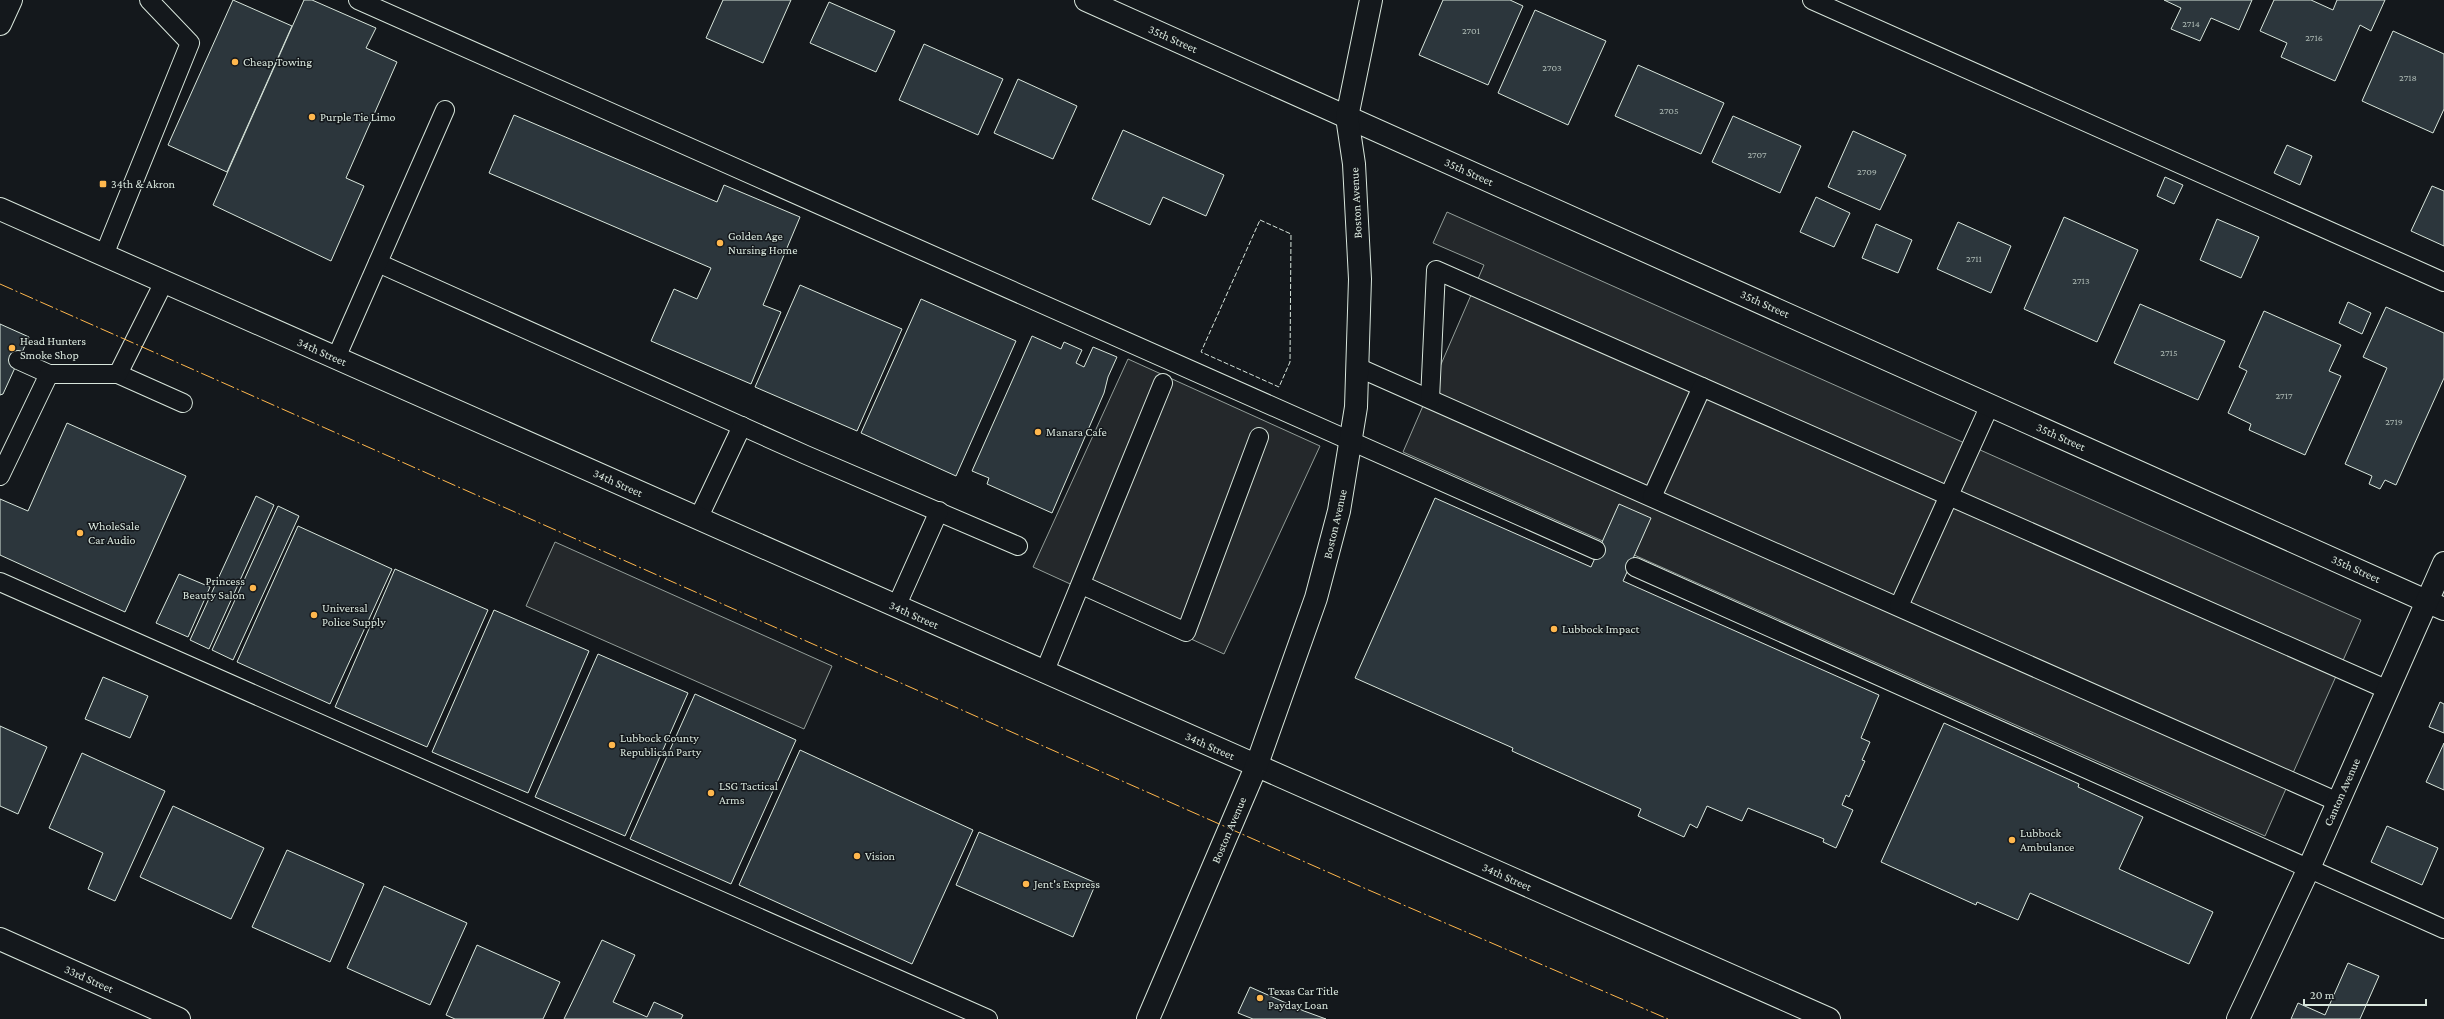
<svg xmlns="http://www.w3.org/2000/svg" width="2444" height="1019" font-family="'Crimson Pro',serif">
	<rect width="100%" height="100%" fill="#14181c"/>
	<g fill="#24282b" stroke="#939e99">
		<path d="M 1447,212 L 2361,620 L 2265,836 L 1403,452 L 1484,265 L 1433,243 Z"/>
		<path d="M 1128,359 L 1320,446 L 1224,654 L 1033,567 Z"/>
		<path d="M 555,542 L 832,666 L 804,729 L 526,606 Z"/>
	</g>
	<g fill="#2c363c" stroke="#d8e6dc">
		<path d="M 233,0 L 292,26 L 227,172 L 168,145 Z"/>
		<path d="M 304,0 L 312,0 L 376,28 L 366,48 L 397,62 L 346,178 L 364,186 L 331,261 L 213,205 Z"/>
		<path d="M 723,0 L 791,0 L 763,63 L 706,38 Z"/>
		<path d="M 1443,0 L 1510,0 L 1523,6 L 1488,85 L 1419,55 Z"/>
		<path d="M 2164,0 L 2252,0 L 2239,30 L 2211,18 L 2200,41 L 2171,29 L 2181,8 Z"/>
		<path d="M 2274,0 L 2311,0 L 2333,10 L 2337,0 L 2385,0 L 2371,31 L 2360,25 L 2335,81 L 2281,57 L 2287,43 L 2260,31 Z"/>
		<path d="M 829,2 L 895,31 L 876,72 L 810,43 Z"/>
		<path d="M 1535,10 L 1606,41 L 1568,125 L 1498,93 Z"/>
		<path d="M 2393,31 L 2444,54 L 2444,109 L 2433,133 L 2362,101 Z"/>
		<path d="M 924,44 L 1003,79 L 978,135 L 899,100 Z"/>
		<path d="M 1638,65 L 1724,103 L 1701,154 L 1615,116 Z"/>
		<path d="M 1018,79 L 1077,106 L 1053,159 L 994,133 Z"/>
		<path d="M 514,115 L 717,202 L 724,185 L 800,217 L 763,305 L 781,312 L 751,384 L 651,341 L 674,289 L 697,299 L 711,268 L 489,173 Z"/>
		<path d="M 1733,116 L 1801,146 L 1780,193 L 1712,162 Z"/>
		<path d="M 1123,130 L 1224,175 L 1206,216 L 1163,197 L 1150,225 L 1092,199 Z"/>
		<path d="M 1853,131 L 1906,155 L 1880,210 L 1828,187 Z"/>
		<path d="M 2287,145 L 2312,156 L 2300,185 L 2274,173 Z"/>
		<path d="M 2165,177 L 2183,185 L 2174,204 L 2157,196 Z"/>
		<path d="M 2432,186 L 2444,191 L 2444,246 L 2411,231 Z"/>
		<path d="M 1816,197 L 1850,213 L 1834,247 L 1800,232 Z"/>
		<path d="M 2064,217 L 2138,250 L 2097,342 L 2024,309 Z"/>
		<path d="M 2217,219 L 2259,237 L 2241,278 L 2200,260 Z"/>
		<path d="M 1958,222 L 2011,246 L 1991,293 L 1937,269 Z"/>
		<path d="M 1876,224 L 1912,240 L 1898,273 L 1862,258 Z"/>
		<path d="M 800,285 L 902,329 L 857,431 L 755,387 Z"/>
		<path d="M 921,299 L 1016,341 L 956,476 L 861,433 Z"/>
		<path d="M 2348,302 L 2371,313 L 2362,334 L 2339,323 Z"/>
		<path d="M 2140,304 L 2225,341 L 2198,400 L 2114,363 Z"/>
		<path d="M 2386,307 L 2444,333 L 2444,378 L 2396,485 L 2385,480 L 2380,489 L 2369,484 L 2372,476 L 2345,464 L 2387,368 L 2363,357 Z"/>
		<path d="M 2264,311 L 2341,345 L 2329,371 L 2341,376 L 2305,455 L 2249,430 L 2251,424 L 2228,413 L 2247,371 L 2239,367 Z"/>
		<path d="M 0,324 L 29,337 L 3,394 L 0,395 Z"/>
		<path d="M 1032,336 L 1061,349 L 1064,342 L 1082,350 L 1076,363 L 1084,367 L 1093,347 L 1117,357 L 1108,377 L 1104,393 L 1052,513 L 987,484 L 989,478 L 972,471 Z"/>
		<path d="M 67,423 L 186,476 L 125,612 L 0,555 L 0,499 L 28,511 Z"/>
		<path d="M 256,496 L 274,505 L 209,649 L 190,640 Z"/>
		<path d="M 1435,498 L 1591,567 L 1619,504 L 1651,518 L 1623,581 L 1879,695 L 1861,738 L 1870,742 L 1862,760 L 1865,761 L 1849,797 L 1846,795 L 1842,805 L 1853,810 L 1836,848 L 1823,842 L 1824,839 L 1748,808 L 1742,821 L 1707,806 L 1697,828 L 1690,824 L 1684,837 L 1638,816 L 1641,809 L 1512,751 L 1513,748 L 1355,678 Z"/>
		<path d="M 278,506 L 299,516 L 233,660 L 212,650 Z"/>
		<path d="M 298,526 L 392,569 L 330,704 L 237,662 Z"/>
		<path d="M 395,569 L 488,610 L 427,747 L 335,707 Z"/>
		<path d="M 179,574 L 210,587 L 188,637 L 156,623 Z"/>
		<path d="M 494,610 L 589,651 L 528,793 L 432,752 Z"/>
		<path d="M 598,654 L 688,693 L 625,836 L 535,797 Z"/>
		<path d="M 103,677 L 148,696 L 130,738 L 85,719 Z"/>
		<path d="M 695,694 L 796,740 L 731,884 L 630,839 Z"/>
		<path d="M 2440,702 L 2444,704 L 2444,733 L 2429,727 Z"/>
		<path d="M 1944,723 L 2079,784 L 2078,787 L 2143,817 L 2119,869 L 2213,912 L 2189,964 L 2030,893 L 2018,920 L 1977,902 L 1976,905 L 1881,862 Z"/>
		<path d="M 0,726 L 47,747 L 18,814 L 0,806 Z"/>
		<path d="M 2444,743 L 2444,790 L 2426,782 Z"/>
		<path d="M 800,750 L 973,830 L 912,964 L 739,885 Z"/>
		<path d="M 82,753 L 165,791 L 115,901 L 88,889 L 103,853 L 49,828 Z"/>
		<path d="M 173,806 L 264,848 L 231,919 L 140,877 Z"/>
		<path d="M 2387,826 L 2438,848 L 2422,885 L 2371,862 Z"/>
		<path d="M 979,832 L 1096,883 L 1073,937 L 956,885 Z"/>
		<path d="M 287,850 L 364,884 L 330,962 L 252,927 Z"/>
		<path d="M 384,886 L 467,923 L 430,1005 L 347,968 Z"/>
		<path d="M 602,940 L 635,955 L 613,1002 L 647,1017 L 654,1002 L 683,1015 L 681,1019 L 564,1019 Z"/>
		<path d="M 477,945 L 560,982 L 543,1019 L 455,1019 L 446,1015 Z"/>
		<path d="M 2348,963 L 2379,976 L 2360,1019 L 2291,1019 L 2298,1003 L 2325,1015 Z"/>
		<path d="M 1250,987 L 1304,1011 L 1326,1019 L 1253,1019 L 1238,1013 Z"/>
	</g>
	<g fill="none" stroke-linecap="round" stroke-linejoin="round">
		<defs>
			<g id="lane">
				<path d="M 358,0 L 1596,550"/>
				<path d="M 1812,0 L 2444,282"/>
				<path d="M 104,255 L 190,43 L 149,0"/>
				<path d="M 378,263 L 806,455 L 1018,546"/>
				<path d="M 336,358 L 445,110"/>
				<path d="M 18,360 L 49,374"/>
				<path d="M 1357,367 L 2338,802"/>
				<path d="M 118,374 L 183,403"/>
				<path d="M 1430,399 L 1436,270 L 1702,387"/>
				<path d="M 0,476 L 49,374 L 118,374 L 164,282"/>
				<path d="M 1652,497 L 1702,387 L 2388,690"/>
				<path d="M 698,519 L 742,426"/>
				<path d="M 1635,567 L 2444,929"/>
				<path d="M 0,582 L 988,1019"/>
				<path d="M 1082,585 L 1186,632 L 1259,437"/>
				<path d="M 1899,606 L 1990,405"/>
				<path d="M 896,607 L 939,511"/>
				<path d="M 1044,673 L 1163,383"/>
			</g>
			<g id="street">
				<path d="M 1086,0 L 2444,609"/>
				<path d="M 0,24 L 11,0"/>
				<path d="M 0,939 L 179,1019"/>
				<path d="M 2238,1019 L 2309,868 L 2444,563"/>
			</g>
			<g id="secondary">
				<path d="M 0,209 L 1829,1019"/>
				<path d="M 1148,1019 L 1256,767 L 1316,598 L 1339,511 L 1356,407 L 1360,279 L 1354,164 L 1347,117 L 1371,0"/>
			</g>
		</defs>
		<use href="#lane" stroke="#d8e6dc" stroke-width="20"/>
		<use href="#street" stroke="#d8e6dc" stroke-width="24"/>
		<use href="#secondary" stroke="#d8e6dc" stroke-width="24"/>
		<use href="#lane" stroke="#14181c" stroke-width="18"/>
		<use href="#street" stroke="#14181c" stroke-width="22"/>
		<use href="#secondary" stroke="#14181c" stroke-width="22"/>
		<path stroke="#d8e6dc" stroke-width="1" stroke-dasharray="5 2" stroke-linecap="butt" d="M 1260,220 L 1291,234 L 1290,362 L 1279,387 L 1201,352 Z"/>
		<path stroke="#ffb74d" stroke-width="1" stroke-dasharray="14 3 2 3" stroke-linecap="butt" d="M 0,284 L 1357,885 L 1668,1019"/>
	</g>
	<g fill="#ffb74d" stroke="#14181c" stroke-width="1.5">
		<circle cx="235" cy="62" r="4"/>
		<circle cx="312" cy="117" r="4"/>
		<rect x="99" y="180" width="8" height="8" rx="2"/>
		<circle cx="720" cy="243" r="4"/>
		<circle cx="12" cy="348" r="4"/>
		<circle cx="1038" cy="432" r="4"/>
		<circle cx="80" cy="533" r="4"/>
		<circle cx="253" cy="588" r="4"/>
		<circle cx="314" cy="615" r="4"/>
		<circle cx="1554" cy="629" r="4"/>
		<circle cx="612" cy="745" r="4"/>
		<circle cx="711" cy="793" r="4"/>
		<circle cx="2012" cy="840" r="4"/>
		<circle cx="857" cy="856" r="4"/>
		<circle cx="1026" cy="884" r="4"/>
		<circle cx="1260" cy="998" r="4"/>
	</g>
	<g text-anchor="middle" stroke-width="3" stroke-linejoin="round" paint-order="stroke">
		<g font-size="10" fill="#adbab4">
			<text x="2191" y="27">2714</text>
			<text x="1471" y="34">2701</text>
			<text x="2314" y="41">2716</text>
			<text x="1552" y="71">2703</text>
			<text x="2408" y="81">2718</text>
			<text x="1669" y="114">2705</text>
			<text x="1757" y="158">2707</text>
			<text x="1867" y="175">2709</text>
			<text x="1974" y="262">2711</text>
			<text x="2081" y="284">2713</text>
			<text x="2169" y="356">2715</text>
			<text x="2284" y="399">2717</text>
			<text x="2394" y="425">2719</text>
		</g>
		<g font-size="12" fill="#d8e6dc" stroke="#14181c">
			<text transform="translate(1173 39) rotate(24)" y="4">35th Street</text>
			<text transform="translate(1469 172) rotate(24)" y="4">35th Street</text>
			<text transform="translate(1356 203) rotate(-93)" y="4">Boston Avenue</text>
			<text transform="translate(1765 304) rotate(24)" y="4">35th Street</text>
			<text transform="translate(322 352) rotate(24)" y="4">34th Street</text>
			<text transform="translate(2061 437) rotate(24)" y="4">35th Street</text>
			<text transform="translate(618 483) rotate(24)" y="4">34th Street</text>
			<text transform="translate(1335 524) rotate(-77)" y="4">Boston Avenue</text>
			<text transform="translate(2356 569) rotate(24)" y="4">35th Street</text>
			<text transform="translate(914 615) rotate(24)" y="4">34th Street</text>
			<text transform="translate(1210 746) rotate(24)" y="4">34th Street</text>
			<text transform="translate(2342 792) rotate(-66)" y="4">Canton Avenue</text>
			<text transform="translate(1229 830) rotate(-67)" y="4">Boston Avenue</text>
			<text transform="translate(1507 877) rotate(24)" y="4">34th Street</text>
			<text transform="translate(89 979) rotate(24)" y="4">33rd Street</text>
		</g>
		<g font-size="12" fill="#d8e6dc" stroke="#14181c" text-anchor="start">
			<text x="243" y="66">Cheap Towing</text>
			<text x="320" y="121">Purple Tie Limo</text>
			<text x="111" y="188">34th &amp; Akron</text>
			<text x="728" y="240">Golden Age<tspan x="728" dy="14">Nursing Home</tspan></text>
			<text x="20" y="345">Head Hunters<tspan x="20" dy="14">Smoke Shop</tspan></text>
			<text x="1046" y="436">Manara Cafe</text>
			<text x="88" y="530">WholeSale<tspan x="88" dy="14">Car Audio</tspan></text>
			<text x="245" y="585" text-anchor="end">Princess<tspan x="245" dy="14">Beauty Salon</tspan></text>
			<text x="322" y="612">Universal<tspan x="322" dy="14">Police Supply</tspan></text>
			<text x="1562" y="633">Lubbock Impact</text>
			<text x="620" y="742">Lubbock County<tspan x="620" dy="14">Republican Party</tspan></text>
			<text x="719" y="790">LSG Tactical<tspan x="719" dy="14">Arms</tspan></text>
			<text x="2020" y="837">Lubbock<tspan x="2020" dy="14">Ambulance</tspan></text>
			<text x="865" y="860">Vision</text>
			<text x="1034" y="888">Jent's Express</text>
			<text x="1268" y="995">Texas Car Title<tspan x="1268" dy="14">Payday Loan</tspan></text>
		</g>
	</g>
	<path d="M2304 999v6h122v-6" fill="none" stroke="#d8e6dc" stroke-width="2"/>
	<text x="2310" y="999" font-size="12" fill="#d8e6dc" stroke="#14181c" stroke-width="3" paint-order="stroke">20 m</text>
</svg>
